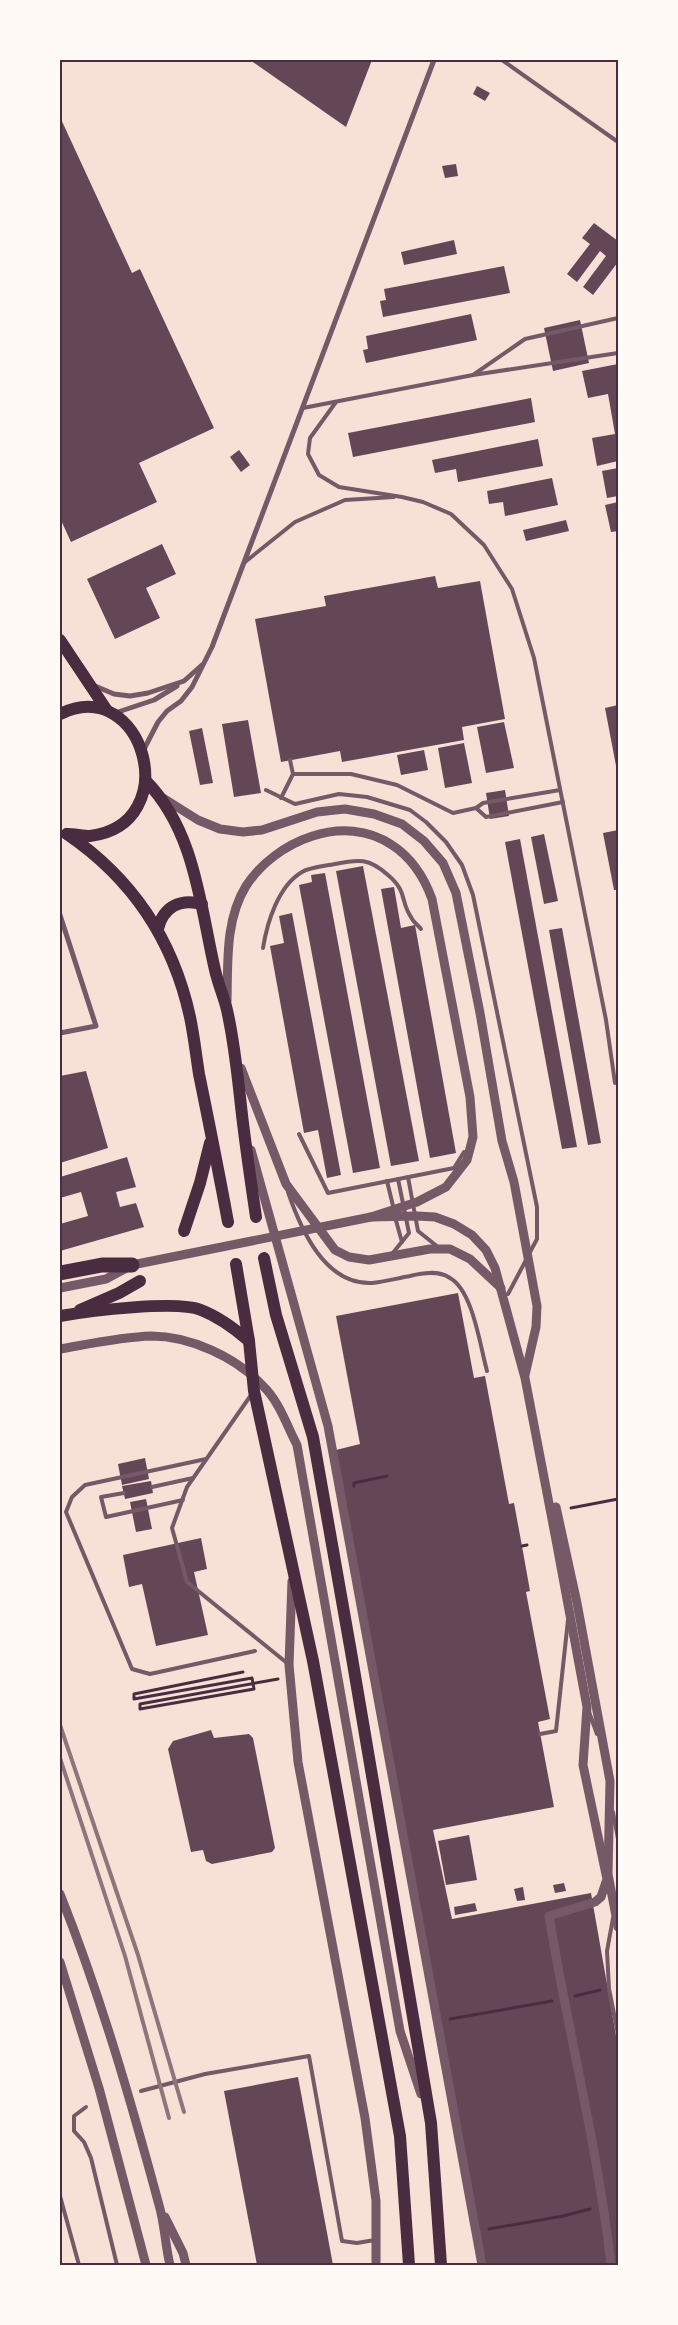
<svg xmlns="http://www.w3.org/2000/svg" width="678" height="2325" font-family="Raleway,sans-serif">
	<rect width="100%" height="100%" fill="#f7e1d7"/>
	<g fill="#644757">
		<path d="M 250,60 L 372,60 L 346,127 Z"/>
		<path d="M 477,86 L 490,93 L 485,101 L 473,94 Z"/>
		<path d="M 60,117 L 132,273 L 140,269 L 214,428 L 139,463 L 157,502 L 71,542 L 60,518 Z"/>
		<path d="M 456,164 L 458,176 L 445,178 L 442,166 Z"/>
		<path d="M 594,223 L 618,241 L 618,262 L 593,295 L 583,287 L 606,256 L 600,251 L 577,282 L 567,274 L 590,244 L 582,238 Z"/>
		<path d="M 454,240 L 457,254 L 404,265 L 401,252 Z"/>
		<path d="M 504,266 L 510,293 L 383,317 L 380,301 L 386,300 L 384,289 Z"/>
		<path d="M 471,314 L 477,340 L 366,363 L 363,350 L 368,349 L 366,336 Z"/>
		<path d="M 580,320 L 589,363 L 553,371 L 544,328 Z"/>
		<path d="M 618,364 L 618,461 L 597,466 L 592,438 L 615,434 L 608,394 L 588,398 L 582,371 Z"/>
		<path d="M 531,398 L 535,422 L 353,457 L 348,433 Z"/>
		<path d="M 538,439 L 543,466 L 458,482 L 456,469 L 435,473 L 432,460 Z"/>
		<path d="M 239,450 L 250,465 L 241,472 L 230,457 Z"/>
		<path d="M 618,468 L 618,496 L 607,498 L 602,471 Z"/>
		<path d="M 552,478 L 558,505 L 505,516 L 503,502 L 489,504 L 487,491 Z"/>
		<path d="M 618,502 L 618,531 L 611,532 L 605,505 Z"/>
		<path d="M 566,520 L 569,531 L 526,541 L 523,530 Z"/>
		<path d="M 162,544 L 176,574 L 146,588 L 160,618 L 115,639 L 87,579 Z"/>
		<path d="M 435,576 L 438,588 L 480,581 L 505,719 L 462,727 L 464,740 L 342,762 L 340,751 L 281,762 L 255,619 L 326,606 L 324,596 Z"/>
		<path d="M 618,705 L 618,771 L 617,771 L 605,708 Z"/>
		<path d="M 248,720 L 261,793 L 234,797 L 222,724 Z"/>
		<path d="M 504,722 L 514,768 L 486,773 L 477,727 Z"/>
		<path d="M 202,728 L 213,783 L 200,785 L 189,731 Z"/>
		<path d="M 464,743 L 472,783 L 445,788 L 438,748 Z"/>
		<path d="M 424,750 L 428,770 L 401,775 L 397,755 Z"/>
		<path d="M 505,790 L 509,816 L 490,819 L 486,793 Z"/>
		<path d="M 618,830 L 618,890 L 614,890 L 603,833 Z"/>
		<path d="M 544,834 L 558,901 L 544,904 L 531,837 Z"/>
		<path d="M 520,839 L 577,1147 L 562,1149 L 505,842 Z"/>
		<path d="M 363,866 L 419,1161 L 391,1166 L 336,871 Z"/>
		<path d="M 325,873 L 380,1168 L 353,1173 L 299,885 L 312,882 L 311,875 Z"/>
		<path d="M 394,887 L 401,928 L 415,925 L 456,1153 L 430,1158 L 381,889 Z"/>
		<path d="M 292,913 L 341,1175 L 327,1178 L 318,1130 L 304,1133 L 270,946 L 284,943 L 279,916 Z"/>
		<path d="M 562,928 L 601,1143 L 588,1145 L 549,930 Z"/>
		<path d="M 86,1071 L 108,1148 L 60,1163 L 60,1076 Z"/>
		<path d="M 127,1157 L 136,1187 L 116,1192 L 120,1207 L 136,1203 L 144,1227 L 60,1251 L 60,1224 L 88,1216 L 81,1192 L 60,1198 L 60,1177 Z"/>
		<path d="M 458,1293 L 474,1378 L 485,1376 L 509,1504 L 514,1503 L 522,1546 L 530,1591 L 526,1592 L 550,1719 L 538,1722 L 554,1807 L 433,1830 L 452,1919 L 591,1893 L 618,2047 L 618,2265 L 484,2265 L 336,1450 L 360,1444 L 336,1316 Z"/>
		<path d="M 145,1458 L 149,1479 L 122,1485 L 118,1464 Z"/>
		<path d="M 151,1481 L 153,1493 L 125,1499 L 122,1486 Z"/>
		<path d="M 146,1499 L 152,1529 L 136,1532 L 130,1502 Z"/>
		<path d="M 201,1538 L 207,1569 L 194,1572 L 208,1635 L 156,1646 L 142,1584 L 129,1587 L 123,1555 Z"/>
		<path d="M 211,1730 L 214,1738 L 249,1734 L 253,1738 L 275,1848 L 272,1852 L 212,1864 L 206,1861 L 203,1850 L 191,1852 L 168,1749 L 173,1741 Z"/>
		<path d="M 469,1835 L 477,1880 L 446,1885 L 438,1841 Z"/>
		<path d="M 564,1883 L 566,1891 L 555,1893 L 553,1885 Z"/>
		<path d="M 523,1887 L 525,1900 L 517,1901 L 514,1889 Z"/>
		<path d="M 475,1903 L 477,1911 L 455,1915 L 454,1907 Z"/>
		<path d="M 298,2077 L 333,2265 L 257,2265 L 224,2091 Z"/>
	</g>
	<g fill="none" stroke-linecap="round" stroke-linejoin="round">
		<g stroke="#4a2c40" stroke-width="3">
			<path d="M 354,1486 L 354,1483 L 387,1476"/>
			<path d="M 571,1508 L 618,1499"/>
			<path d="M 522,1546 L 527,1545"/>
			<path d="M 243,1672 L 134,1694 L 134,1699 L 252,1678 L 254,1689 L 140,1709 L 140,1704 L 278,1679"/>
			<path d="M 575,1996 L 600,1990"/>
			<path d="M 450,2019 L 552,2001"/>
			<path d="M 489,2229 L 563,2216 L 590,2209"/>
		</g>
		<g stroke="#755966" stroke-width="4">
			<path d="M 502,60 L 618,142"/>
			<path d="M 618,318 L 525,339 L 473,375 L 618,353"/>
			<path d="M 336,402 L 310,438 L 308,454 L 319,475 L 339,487 L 402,497 L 423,502 L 451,514 L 484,545 L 512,589 L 534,658 L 606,1020 L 615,1083"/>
			<path d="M 303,408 L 473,375"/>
			<path d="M 245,562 L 295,522 L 345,500 L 394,497"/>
			<path d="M 293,774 L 351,774 L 397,785 L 453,813 L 476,808 L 483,803 L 560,790"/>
			<path d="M 266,790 L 295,804 L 339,794 L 367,797 L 410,810 L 426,822 L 446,842 L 462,865 L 473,895 L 537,1207 L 537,1239 L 529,1254"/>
			<path d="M 281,798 L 293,774 L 290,760"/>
			<path d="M 476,808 L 486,817 L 563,802"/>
			<path d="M 263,948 C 267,923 278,886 302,872 C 310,867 326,866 335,864 C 359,859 369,858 388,875 C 408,892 400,901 411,917 C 413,922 418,925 421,929"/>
			<path d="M 299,1134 L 328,1193 L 454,1168 L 464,1152"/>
			<path d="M 408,1177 L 418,1231 L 438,1247"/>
			<path d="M 387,1181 L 394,1210"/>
			<path d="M 288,1192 C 301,1230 325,1285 372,1283 C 384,1282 398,1278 410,1276 C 422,1273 438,1270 450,1278 C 473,1291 480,1346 487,1371"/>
			<path d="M 395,1217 L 402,1242"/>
			<path d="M 392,1254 L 409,1233 L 398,1179"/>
			<path d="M 508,1294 L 526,1260"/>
			<path d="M 251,1395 L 187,1487 L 172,1528 L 187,1582 L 287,1663"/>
			<path d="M 206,1459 L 85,1485 L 72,1497 L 66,1512 L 132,1669 L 150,1674 L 255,1651"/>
			<path d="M 152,1487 L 193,1478"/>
			<path d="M 124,1493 L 101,1497 L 106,1517 L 183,1500"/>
			<path d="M 589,1712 L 597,1734"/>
			<path d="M 540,1734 L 556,1731 L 568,1620"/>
			<path d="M 613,1812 L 618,1839"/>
			<path d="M 613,1918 L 607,1951 L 609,1989 L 618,2034"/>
			<path d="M 141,2091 L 205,2074 L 309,2056 L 342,2241 L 357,2243 L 375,2240"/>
			<path d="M 86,2107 L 74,2116 L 74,2131 L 84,2142 L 91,2158 L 117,2265"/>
			<path d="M 60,2196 L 79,2265"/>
		</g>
		<g stroke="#755966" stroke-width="5">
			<path d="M 95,686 L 114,694 L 130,696 L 148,693 L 184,681 L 202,665"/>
			<path d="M 115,713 L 154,700 L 177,686"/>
			<path d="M 143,751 L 158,722 L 167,711 L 181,701 L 192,687 L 212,647 L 434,60"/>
			<path d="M 60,915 L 96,1026 L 60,1033"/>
		</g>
		<g stroke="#755966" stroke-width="9">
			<path d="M 163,798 L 198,820 L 220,829 L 243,832 L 262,830 L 317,812 L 345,809 L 374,814 L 402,824 L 424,841 L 443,863 L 456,893 L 480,1013 L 502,1141 L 514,1182 L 537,1306 L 536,1327 L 525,1375"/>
			<path d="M 241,1068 L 286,1184 L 335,1250 L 349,1257 L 369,1260 L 430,1249 L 450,1249 L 470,1259 L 501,1288"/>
			<path d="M 251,1150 L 328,1426 L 482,2265"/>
			<path d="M 371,1217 L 417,1216 L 435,1217 L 454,1224 L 472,1235 L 486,1250 L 495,1268 L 525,1378 L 556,1540 L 587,1707 L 583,1765 L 607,1879 L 601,1897 L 595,1902 L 549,1916 C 568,2032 598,2148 611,2265"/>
			<path d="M 60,1288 L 106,1279 L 132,1265 L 371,1217 L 417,1202 L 446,1187 L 467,1160 L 473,1137 L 470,1097 L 432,899 C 424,877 412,858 392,845 C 344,812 275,841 246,886 C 225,920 228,963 227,1001"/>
			<path d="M 60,1349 C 89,1344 121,1337 151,1336 C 190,1336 236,1357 263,1386 C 279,1401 287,1426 297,1445 L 400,2031 L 421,2094"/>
			<path d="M 556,1507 L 577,1603 L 610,1781 L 608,1874 L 618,1927"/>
			<path d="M 292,1581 L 289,1665 L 298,1762 L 365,2118 L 376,2201 L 376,2265"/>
			<path d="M 60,1894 C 100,1994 131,2101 159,2205 C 165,2225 165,2245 170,2265"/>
			<path d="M 60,1962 L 99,2088 L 146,2265"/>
			<path d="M 165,2217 L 183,2253 L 186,2265"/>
		</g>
		<g stroke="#4a2c40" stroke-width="12">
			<path d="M 60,640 L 106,709"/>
			<path d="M 60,714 C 144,673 186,824 90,836 C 83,836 74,834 67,834"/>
			<path d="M 146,781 C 195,831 200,905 215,970 C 218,984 224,997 227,1010 C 235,1045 238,1080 242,1115 C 246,1149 251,1183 256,1217"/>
			<path d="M 67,834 C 133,879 173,939 190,1017 C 194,1036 196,1055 199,1074 C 209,1123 219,1173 228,1222"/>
			<path d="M 158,929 C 163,907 180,898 202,904"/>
			<path d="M 184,1231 L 200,1183 L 210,1143"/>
			<path d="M 264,1258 L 276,1315 L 313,1437 L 351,1652 L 431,2123 L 441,2265"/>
			<path d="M 236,1264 L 249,1341 L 254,1391 L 313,1661 L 400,2136 L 409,2265"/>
			<path d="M 80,1310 L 119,1293 L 140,1281"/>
			<path d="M 60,1316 C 89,1311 177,1300 201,1310 C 219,1317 234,1328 249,1341"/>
		</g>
		<path stroke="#4a2c40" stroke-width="15" d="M 60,1273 L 102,1265 L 132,1265"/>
		<g stroke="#8f747c" stroke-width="4">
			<path d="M 60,1725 L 138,1955 L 184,2112"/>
			<path d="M 60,1758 L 125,1956 L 169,2118"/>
		</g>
	</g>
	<rect width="678" height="2325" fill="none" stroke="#fffaf5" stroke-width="122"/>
	<rect x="61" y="61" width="556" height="2203" fill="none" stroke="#4a2c40" stroke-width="2"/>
</svg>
